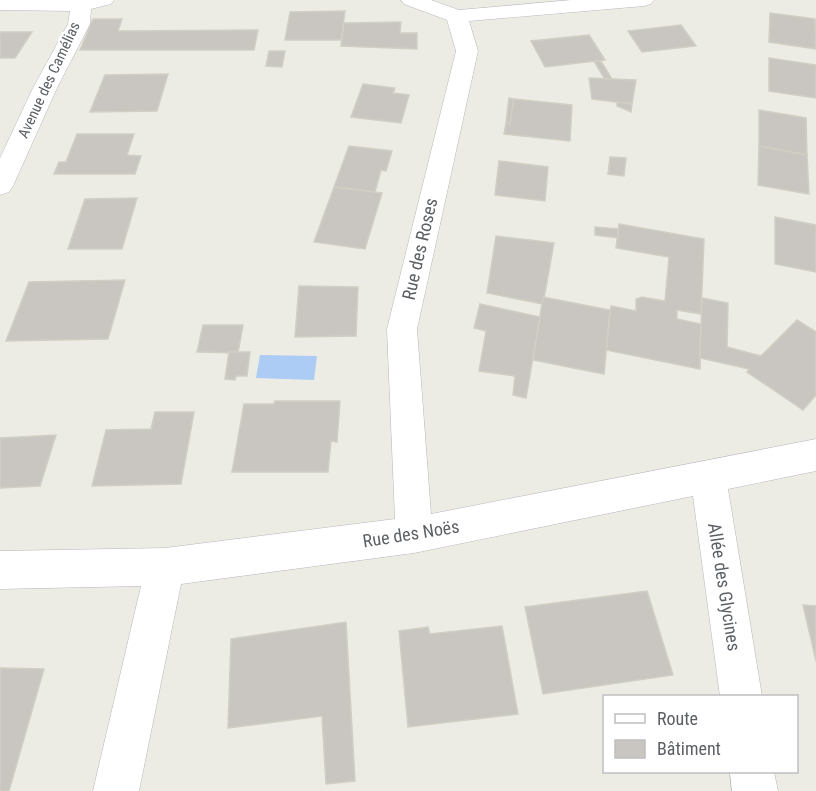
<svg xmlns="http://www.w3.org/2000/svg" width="816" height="791" font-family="'Roboto Condensed',sans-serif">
	<rect width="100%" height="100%" fill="#edece4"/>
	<path fill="#acccf6" d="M 260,355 L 317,356 L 314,380 L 256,378 Z"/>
	<g fill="#c9c6c1" stroke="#d1cfc3" stroke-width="1.5">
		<path d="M 345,11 L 341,40 L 285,40 L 290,12 Z"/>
		<path d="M 770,13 L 815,19 L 816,49 L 769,42 Z"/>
		<path d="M 93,19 L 122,19 L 118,31 L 258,30 L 254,50 L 80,50 Z"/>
		<path d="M 401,22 L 400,33 L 417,33 L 417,49 L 341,46 L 344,23 Z"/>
		<path d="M 681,25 L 696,46 L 642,52 L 628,31 Z"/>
		<path d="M 0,32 L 32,32 L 15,58 L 0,58 Z"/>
		<path d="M 589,35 L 605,60 L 545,67 L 531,41 Z"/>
		<path d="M 269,51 L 285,51 L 282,67 L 266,66 Z"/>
		<path d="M 769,58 L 816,65 L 816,98 L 769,91 Z"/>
		<path d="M 594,61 L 601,61 L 612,79 L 604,78 Z"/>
		<path d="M 168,74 L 157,111 L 90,112 L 105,75 Z"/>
		<path d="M 589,78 L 636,80 L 632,104 L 592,99 Z"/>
		<path d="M 363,84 L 395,88 L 393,93 L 409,95 L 401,123 L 351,117 Z"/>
		<path d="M 509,98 L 514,99 L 510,124 L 506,123 Z"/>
		<path d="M 514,99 L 572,105 L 570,141 L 504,134 L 506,123 L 510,124 Z"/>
		<path d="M 617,102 L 632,104 L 631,112 L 617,106 Z"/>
		<path d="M 759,110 L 806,118 L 807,155 L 759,146 Z"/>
		<path d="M 77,134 L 134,134 L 127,155 L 141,156 L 135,174 L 54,174 L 59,162 L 66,162 Z"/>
		<path d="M 349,146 L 392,151 L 386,171 L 381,170 L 375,192 L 334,187 Z"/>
		<path d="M 759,146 L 807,155 L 809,194 L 758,185 Z"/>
		<path d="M 610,157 L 626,158 L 624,176 L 608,174 Z"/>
		<path d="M 499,161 L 548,167 L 545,201 L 495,195 Z"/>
		<path d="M 334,187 L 382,193 L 365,249 L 314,242 Z"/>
		<path d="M 137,198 L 122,249 L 68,249 L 85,199 Z"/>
		<path d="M 775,217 L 816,225 L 816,272 L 775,264 Z"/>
		<path d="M 619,224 L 704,239 L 701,314 L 677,310 L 677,319 L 701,324 L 700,369 L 606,350 L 611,306 L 636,311 L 636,299 L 642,297 L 665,301 L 669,257 L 616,248 Z"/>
		<path d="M 595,227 L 618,229 L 618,238 L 595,235 Z"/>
		<path d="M 496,236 L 554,243 L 543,304 L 487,293 Z"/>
		<path d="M 125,280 L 108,339 L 6,341 L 29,282 Z"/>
		<path d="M 299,286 L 358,287 L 356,336 L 295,337 Z"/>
		<path d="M 543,297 L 610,310 L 604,374 L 533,360 Z"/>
		<path d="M 702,298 L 728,303 L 727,347 L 761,356 L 797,320 L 816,332 L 816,395 L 803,410 L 747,372 L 749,369 L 700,358 Z"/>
		<path d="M 480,304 L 540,317 L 526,398 L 513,395 L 515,376 L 479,371 L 486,331 L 474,328 Z"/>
		<path d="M 203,325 L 243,325 L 238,353 L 197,352 Z"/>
		<path d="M 229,352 L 250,352 L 247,376 L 236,376 L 235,380 L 225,379 Z"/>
		<path d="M 275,401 L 340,401 L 337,442 L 331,441 L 328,472 L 232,472 L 244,404 L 274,404 Z"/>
		<path d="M 155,412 L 194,412 L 181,484 L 92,486 L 106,430 L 151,429 Z"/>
		<path d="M 56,435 L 40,486 L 0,488 L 0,438 Z"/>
		<path d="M 647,591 L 673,675 L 543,694 L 525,607 Z"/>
		<path d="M 803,605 L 816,606 L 816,661 Z"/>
		<path d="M 346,622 L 355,781 L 326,784 L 322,716 L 228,728 L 231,639 Z"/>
		<path d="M 502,626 L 518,714 L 408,727 L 399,631 L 428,627 L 430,634 Z"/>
		<path d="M 0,668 L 44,669 L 9,791 L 0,791 Z"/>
	</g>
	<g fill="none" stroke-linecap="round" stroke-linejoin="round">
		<defs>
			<g id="street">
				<path d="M 0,0 L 114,0 L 111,4 L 91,9 L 90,24 L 57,88 L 13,186 L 9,192 L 0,195 L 0,158 L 33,88 L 68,24 L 70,11 L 0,10 Z"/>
				<path d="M 401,0 L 431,0 L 459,10 L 571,0 L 654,0 L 651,4 L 644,6 L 469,21 L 478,51 L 417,329 L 431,514 L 816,439 L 816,471 L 728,489 L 762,696 L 720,696 L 693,496 L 414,553 L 181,584 L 139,791 L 93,791 L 141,586 L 0,589 L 0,551 L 165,548 L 395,519 L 387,329 L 456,51 L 447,20 L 404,4 Z"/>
				<path d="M 730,772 L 774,772 L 778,791 L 732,791 Z"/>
			</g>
		</defs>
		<use href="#street" stroke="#b5b6ba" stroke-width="1"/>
		<use href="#street" fill="#fff" fill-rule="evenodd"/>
	</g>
	<g text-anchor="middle" stroke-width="5" stroke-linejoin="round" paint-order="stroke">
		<g font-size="15" fill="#5c5f63" stroke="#fff">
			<text transform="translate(49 80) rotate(-65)" y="5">Avenue des Camélias</text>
		</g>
		<g font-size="18" fill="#5c5f63" stroke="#fff">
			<text transform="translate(420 249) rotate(-77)" y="6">Rue des Roses</text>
			<text transform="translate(411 534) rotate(-9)" y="6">Rue des Noës</text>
			<text transform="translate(724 587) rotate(81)" y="6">Allée des Glycines</text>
		</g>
	</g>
	<rect x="603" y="695" width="195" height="78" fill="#ffffff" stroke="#bebfc1" stroke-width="1.5"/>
	<rect x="615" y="714" width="30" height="9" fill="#ffffff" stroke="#bebfc1" stroke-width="1.5"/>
	<text x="657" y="725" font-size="18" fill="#5c5f63">Route</text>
	<rect x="615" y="740" width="30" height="18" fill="#c9c6c1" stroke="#bebfc1" stroke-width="1.5"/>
	<text x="657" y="755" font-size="18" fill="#5c5f63">Bâtiment</text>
</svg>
